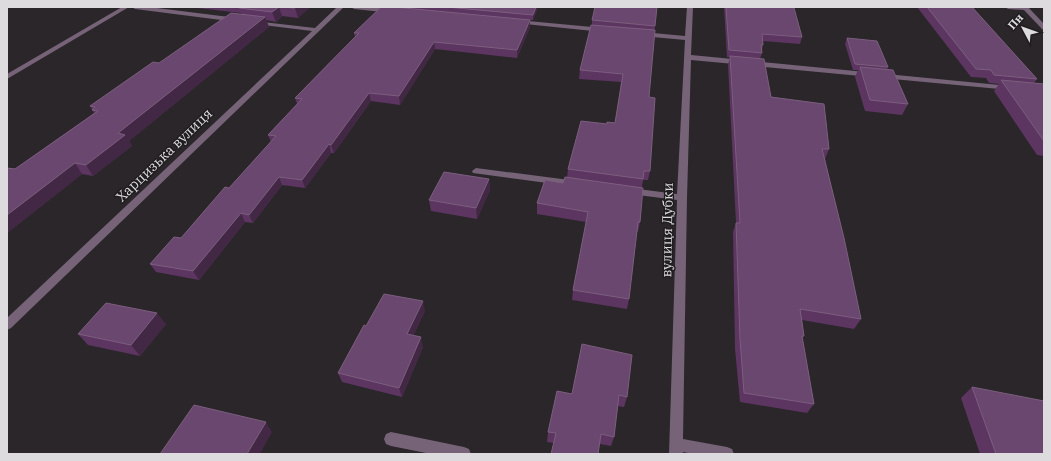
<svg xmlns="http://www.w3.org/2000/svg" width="1051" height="461" font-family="'IBM Plex Serif',serif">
	<rect width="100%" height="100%" fill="#2a262a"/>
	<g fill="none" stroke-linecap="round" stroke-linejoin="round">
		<g fill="#766378" fill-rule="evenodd">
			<path d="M 122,7 L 129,7 L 7,79 L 7,74 Z"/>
			<path d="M 132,7 L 149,7 L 237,18 L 240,20 L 237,22 L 135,9 Z"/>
			<path d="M 337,7 L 344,7 L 11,328 L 7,330 L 7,318 L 312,31 L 255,24 L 253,23 L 253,21 L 315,28 Z"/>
			<path d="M 351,7 C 362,7 387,5 395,11 L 392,13 L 354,9 Z"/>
			<path d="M 687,7 L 693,7 L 691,55 L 1010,86 L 1014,88 L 1010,90 L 691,60 L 687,198 L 683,439 L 727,447 L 732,449 L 734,454 L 693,454 L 683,452 L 683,454 L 669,454 L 677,200 L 630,194 L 625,191 L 630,188 L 677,194 L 685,40 L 642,36 L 639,34 L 642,32 L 685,36 Z"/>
			<path d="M 1005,7 L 1028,7 L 1044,24 L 1044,30 L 1042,29 L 1024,10 L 1008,9 Z"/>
			<path d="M 517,20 L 603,28 L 606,30 L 603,32 L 515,23 L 514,22 Z"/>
			<path d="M 476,168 L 577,181 L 582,184 L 577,187 L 473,173 L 472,171 Z"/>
			<path d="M 391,432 L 464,447 L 469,449 L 471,454 L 431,454 L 391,446 L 386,444 L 384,439 L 386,434 Z"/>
		</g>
	</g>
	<g fill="#5c3560">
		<path d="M 189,7 L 310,7 L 298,18 L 282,16 L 276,22 L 266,20 L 269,27 L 129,141 L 132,146 L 93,176 L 82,174 L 7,233 L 7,168 L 15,169 L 94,113 L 90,106 L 159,63 L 242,15 L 241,13 Z"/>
		<path d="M 381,7 L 538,7 L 533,20 L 530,20 L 530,27 L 517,58 L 435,49 L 400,105 L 371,101 L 334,153 L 331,153 L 305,188 L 282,185 L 253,223 L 245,222 L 199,280 L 156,272 L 150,264 L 181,238 L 229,188 L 271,142 L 268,135 L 297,104 L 295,98 L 355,37 L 354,33 Z"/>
		<path d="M 724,7 L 790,7 L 802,37 L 800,44 L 763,41 L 763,45 L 762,50 L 762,53 L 760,59 L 771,97 L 829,149 L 825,159 L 861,319 L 854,329 L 802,320 L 804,336 L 802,338 L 814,404 L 807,413 L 740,402 L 735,349 L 733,232 L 736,223 L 728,65 L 730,57 L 727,57 Z"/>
		<path d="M 917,7 L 972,7 L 1037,79 L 1034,83 L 1044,84 L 1044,156 L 1037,155 L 994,91 L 999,84 L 989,83 L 986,78 L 971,77 Z"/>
		<path d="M 592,20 L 655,26 L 649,97 L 650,171 L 648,180 L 643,180 L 642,187 L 640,222 L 638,232 L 637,232 L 629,299 L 627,309 L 572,300 L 573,290 L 586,222 L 537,214 L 537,203 L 563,183 L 567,178 L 568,169 L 607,124 L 615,123 L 621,82 L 579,79 L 580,70 L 592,25 Z"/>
		<path d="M 847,38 L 888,67 L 887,69 L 908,104 L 902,115 L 865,111 L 855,77 L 858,70 L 853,70 L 845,44 Z"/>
		<path d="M 489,179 L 490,190 L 477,219 L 431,211 L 429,200 Z"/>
		<path d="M 425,311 L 413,336 L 423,347 L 402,397 L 342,382 L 338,373 L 366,326 Z"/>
		<path d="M 166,324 L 140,356 L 88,345 L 78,334 Z"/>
		<path d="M 582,344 L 627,397 L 624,407 L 617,406 L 614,437 L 611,446 L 600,444 L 554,443 L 547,442 L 548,432 L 572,394 Z"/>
		<path d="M 972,387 L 1044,454 L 980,454 L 961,398 Z"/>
	</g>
	<g fill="#422845">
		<path d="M 279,7 L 282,16 L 276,22 L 272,12 Z"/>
		<path d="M 296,7 L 310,7 L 298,18 L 295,8 Z"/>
		<path d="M 536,7 L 538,7 L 533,20 L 533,15 Z"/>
		<path d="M 265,17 L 269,27 L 129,141 L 132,146 L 93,176 L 86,165 L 118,133 Z"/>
		<path d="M 530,20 L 530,27 L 517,58 L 517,50 Z"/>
		<path d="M 434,42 L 435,49 L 400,105 L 399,96 Z"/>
		<path d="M 369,93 L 371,101 L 334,153 L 331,145 Z"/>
		<path d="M 329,144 L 331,153 L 305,188 L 302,180 Z"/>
		<path d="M 75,163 L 82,174 L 7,233 L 7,215 Z"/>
		<path d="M 279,177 L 282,185 L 253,223 L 249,215 Z"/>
		<path d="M 489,179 L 490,190 L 477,219 L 476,208 Z"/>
		<path d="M 241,213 L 245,222 L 199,280 L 193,271 Z"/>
		<path d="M 423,301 L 425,311 L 409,344 L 407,334 Z"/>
		<path d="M 157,313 L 166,324 L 140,356 L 131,345 Z"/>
		<path d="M 421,337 L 423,347 L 402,397 L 399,388 Z"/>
		<path d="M 266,422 L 272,432 L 260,454 L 247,454 Z"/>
	</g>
	<g fill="#6a476e" stroke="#7c5e7f">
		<path d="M 240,7 L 279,7 L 272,12 L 239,8 Z"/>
		<path d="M 281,7 L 296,7 L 295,8 Z"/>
		<path d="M 381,7 L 394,7 L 530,20 L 517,50 L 434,42 L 399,96 L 369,93 L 331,145 L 329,144 L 302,180 L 279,177 L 249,215 L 241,213 L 193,271 L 150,264 L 174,237 L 181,238 L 225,187 L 229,188 L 276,136 L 268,135 L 302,99 L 295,98 L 359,33 L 354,33 Z"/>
		<path d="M 446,7 L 536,7 L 533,15 Z"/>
		<path d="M 595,7 L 657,7 L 655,26 L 592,20 Z"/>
		<path d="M 726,7 L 790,7 L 794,8 L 802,37 L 762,34 L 763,45 L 761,45 L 762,53 L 729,50 Z"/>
		<path d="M 927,7 L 972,7 L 1037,79 L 994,75 L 991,70 L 976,69 Z"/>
		<path d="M 231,13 L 265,17 L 118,133 L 125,135 L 86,165 L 75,163 L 7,215 L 7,168 L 15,169 L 98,111 L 92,110 L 95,107 L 90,106 L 153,62 L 159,63 Z"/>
		<path d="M 591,25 L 655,30 L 649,97 L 655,98 L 650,171 L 644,171 L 643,179 L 568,169 L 581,121 L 607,124 L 607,122 L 615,123 L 623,74 L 580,70 Z"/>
		<path d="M 847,38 L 877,41 L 888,67 L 855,64 Z"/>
		<path d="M 730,56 L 764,59 L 771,97 L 824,104 L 829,149 L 822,149 L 844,238 L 861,319 L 800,309 L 804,336 L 802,336 L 814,404 L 744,393 L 740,339 L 736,223 L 740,223 Z"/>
		<path d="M 860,67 L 893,70 L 908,104 L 870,100 Z"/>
		<path d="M 1001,80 L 1044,84 L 1044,141 Z"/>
		<path d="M 444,172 L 489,179 L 476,208 L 429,200 Z"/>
		<path d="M 565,177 L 643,188 L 640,222 L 638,222 L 629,299 L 573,290 L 588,212 L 537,203 L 545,180 L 563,183 Z"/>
		<path d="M 384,294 L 423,301 L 407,334 L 421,337 L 399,388 L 338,373 L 364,325 L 366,326 Z"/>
		<path d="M 106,303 L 157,313 L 131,345 L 78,334 Z"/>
		<path d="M 582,344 L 632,355 L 627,397 L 619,395 L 614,437 L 601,434 L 598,454 L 551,454 L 556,433 L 548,432 L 557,391 L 572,394 Z"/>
		<path d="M 972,387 L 1044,401 L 1044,454 L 996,454 Z"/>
		<path d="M 194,405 L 266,422 L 247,454 L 160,454 Z"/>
	</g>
	<g text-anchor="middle" stroke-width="3" stroke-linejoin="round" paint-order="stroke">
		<g font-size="14" fill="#dddbdd" stroke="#201d21">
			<text transform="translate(164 155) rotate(-44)" y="5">Харцизька вулиця</text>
			<text transform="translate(667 230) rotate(-89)" y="5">вулиця Дубки</text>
		</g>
	</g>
	<rect width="1051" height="461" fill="none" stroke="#dddbdd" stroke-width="16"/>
	<g transform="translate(1023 28) rotate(311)" stroke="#201d21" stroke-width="3" paint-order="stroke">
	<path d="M0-3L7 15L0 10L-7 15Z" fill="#dddbdd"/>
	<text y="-6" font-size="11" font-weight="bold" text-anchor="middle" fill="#dddbdd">Пн</text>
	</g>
</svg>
